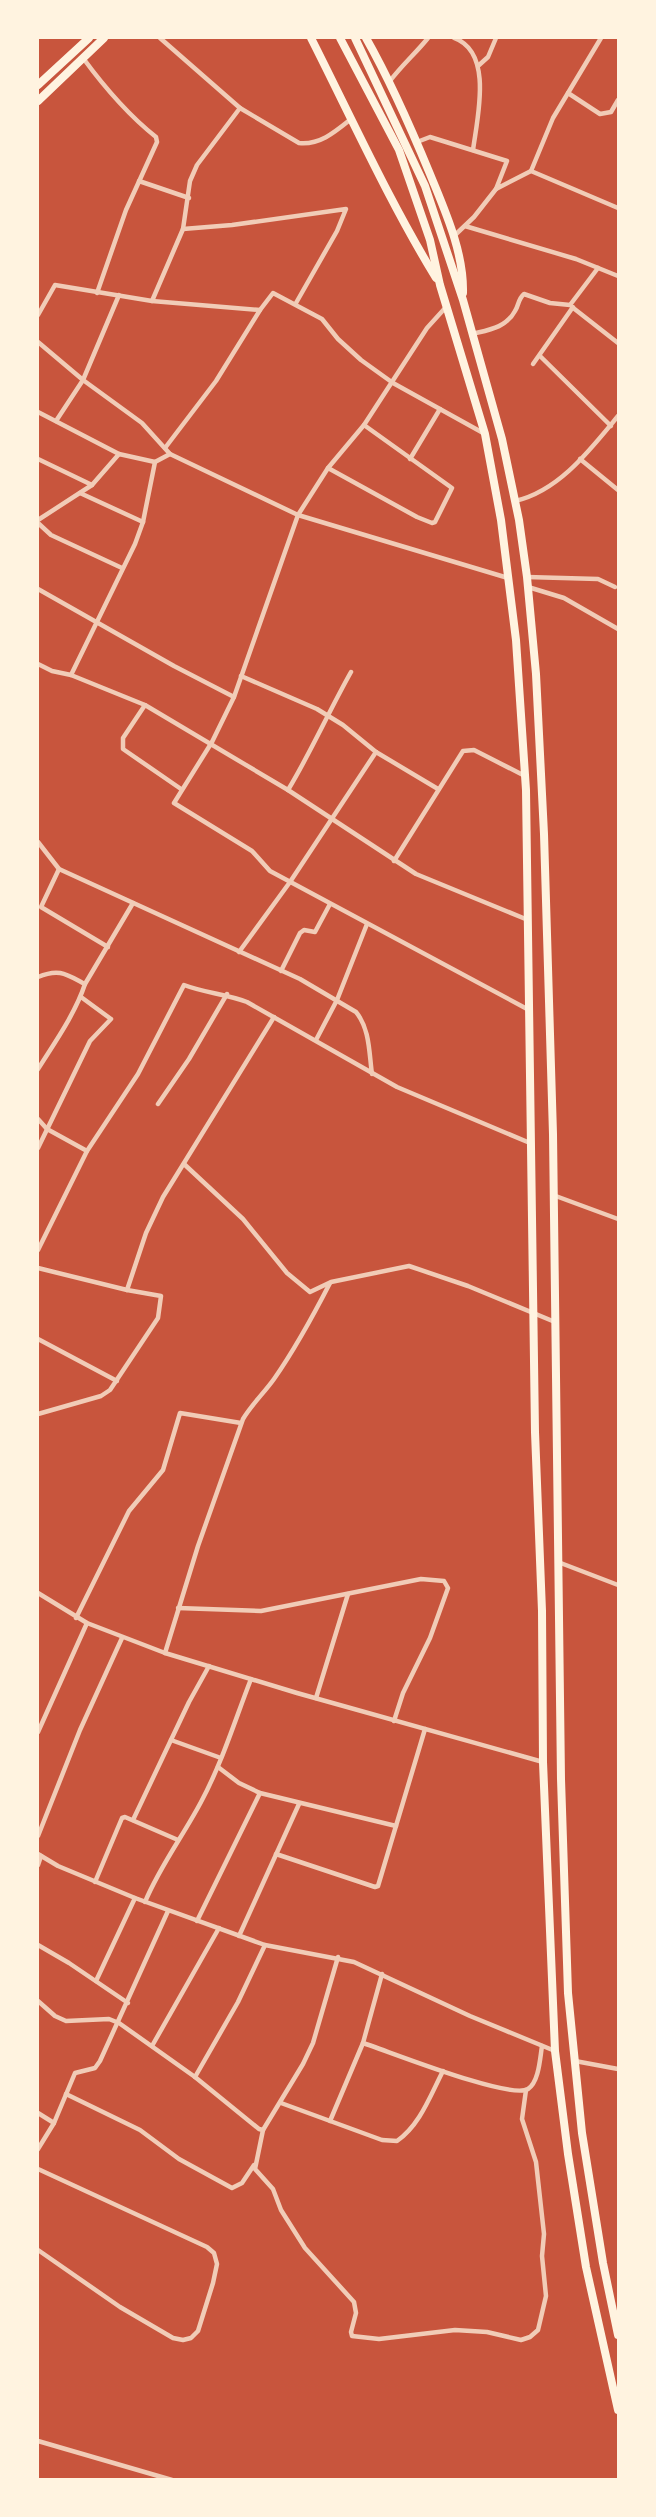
<svg xmlns="http://www.w3.org/2000/svg" width="656" height="2517" font-family="'Source Sans 3',sans-serif">
	<rect width="100%" height="100%" fill="#c8553d"/>
	<g fill="none" stroke-linecap="round" stroke-linejoin="round">
		<g stroke="#f1ccb7" stroke-width="4.5">
			<path d="M 160,38 L 240,108 L 299,143 C 320,145 335,132 351,119"/>
			<path d="M 454,38 C 494,52 477,119 473,150"/>
			<path d="M 83,58 C 105,88 127,114 156,137 L 157,142 L 126,210 L 97,293"/>
			<path d="M 478,66 L 488,57 L 496,38"/>
			<path d="M 390,81 C 402,65 416,53 428,38"/>
			<path d="M 568,93 L 600,114 L 611,112 L 618,100"/>
			<path d="M 417,142 L 430,137 L 507,161 L 496,189 L 531,171 L 618,208"/>
			<path d="M 531,171 L 553,118 L 601,38"/>
			<path d="M 139,181 L 189,198"/>
			<path d="M 465,226 L 576,259 L 618,276"/>
			<path d="M 183,229 L 232,225 L 346,209 L 337,231 L 296,303"/>
			<path d="M 454,236 L 474,217 L 496,189"/>
			<path d="M 152,301 L 183,229 L 190,181 L 197,165 L 240,108"/>
			<path d="M 446,307 L 427,328 L 364,425 L 328,468 L 298,515 L 234,697 L 212,742 L 174,803 L 252,851 L 270,871 L 529,1010"/>
			<path d="M 572,307 L 618,343"/>
			<path d="M 38,315 L 55,285 L 152,301 L 260,310 L 273,293 L 322,319 L 338,339 L 361,360 L 393,383 L 485,434"/>
			<path d="M 472,334 C 488,330 506,328 515,311 C 519,305 518,299 524,294 L 550,303 L 570,305 L 598,268"/>
			<path d="M 38,342 L 83,380 L 142,423 L 170,454 L 298,515 L 508,578"/>
			<path d="M 540,356 L 611,426"/>
			<path d="M 533,364 L 573,307"/>
			<path d="M 38,412 L 119,454"/>
			<path d="M 56,421 L 83,380 L 119,295"/>
			<path d="M 165,448 L 216,381 L 260,310"/>
			<path d="M 38,459 L 92,485"/>
			<path d="M 410,459 L 440,409"/>
			<path d="M 580,459 L 618,490"/>
			<path d="M 328,468 L 417,517 L 432,523 L 435,522 L 452,488 L 364,425"/>
			<path d="M 80,493 L 143,522"/>
			<path d="M 515,501 C 559,491 590,450 618,416"/>
			<path d="M 38,520 L 92,485 L 119,454 L 155,462 L 170,454"/>
			<path d="M 38,523 L 51,535 L 122,568"/>
			<path d="M 527,577 L 598,579 L 615,587"/>
			<path d="M 528,587 L 564,598 L 618,629"/>
			<path d="M 38,589 L 174,666 L 234,697"/>
			<path d="M 38,664 L 52,671 L 71,675 L 145,705 L 288,790 L 416,874 L 528,920"/>
			<path d="M 71,675 L 135,544 L 143,522 L 155,462"/>
			<path d="M 241,676 L 317,709 L 343,725 L 376,752 L 438,789"/>
			<path d="M 145,705 L 123,738 L 123,749 L 181,789"/>
			<path d="M 288,790 C 311,752 329,711 351,672"/>
			<path d="M 38,842 L 59,869 L 300,979 L 356,1012 C 370,1029 369,1053 372,1074"/>
			<path d="M 394,861 L 463,751 L 474,750 L 525,776"/>
			<path d="M 59,869 L 41,907 L 108,947"/>
			<path d="M 239,952 L 290,882 L 376,752"/>
			<path d="M 281,971 L 300,933 L 304,930 L 315,932 L 330,904"/>
			<path d="M 38,977 C 59,968 66,974 85,984"/>
			<path d="M 316,1040 L 337,1000 L 367,924"/>
			<path d="M 38,1069 C 55,1042 75,1014 85,984 L 133,903"/>
			<path d="M 158,1104 L 189,1059 L 227,994"/>
			<path d="M 38,1119 L 47,1129 L 87,1151"/>
			<path d="M 38,1148 L 90,1041 L 111,1019 L 81,997"/>
			<path d="M 184,1164 L 243,1219 L 287,1273 L 310,1292 L 331,1282 L 409,1266 L 468,1286 L 555,1322"/>
			<path d="M 553,1195 L 618,1219"/>
			<path d="M 38,1250 L 87,1151 L 138,1074 L 184,985 C 205,993 226,994 247,1002 L 397,1087 L 530,1143"/>
			<path d="M 38,1268 L 127,1290 L 161,1296 L 158,1318 L 110,1390 L 101,1396 L 38,1414"/>
			<path d="M 127,1290 L 146,1233 L 163,1197 L 274,1017"/>
			<path d="M 38,1339 L 117,1381"/>
			<path d="M 558,1562 L 618,1585"/>
			<path d="M 38,1593 L 87,1623 L 165,1653 L 297,1693 L 543,1762"/>
			<path d="M 178,1608 L 261,1611 L 421,1579 L 444,1581 L 448,1588 L 430,1638 L 403,1693 L 394,1721"/>
			<path d="M 76,1618 L 129,1511 L 163,1470 L 180,1413 L 241,1423"/>
			<path d="M 165,1653 L 198,1546 L 243,1419 C 252,1404 264,1393 274,1379 C 295,1349 313,1316 330,1283"/>
			<path d="M 316,1698 L 348,1594"/>
			<path d="M 38,1732 L 87,1623"/>
			<path d="M 171,1740 L 221,1758"/>
			<path d="M 218,1767 L 239,1783 L 260,1793 L 396,1826"/>
			<path d="M 133,1820 L 189,1702 L 209,1666"/>
			<path d="M 38,1836 L 80,1730 L 122,1638"/>
			<path d="M 38,1854 L 58,1866 L 135,1898 L 265,1945 L 354,1962 L 470,2016 L 555,2051"/>
			<path d="M 276,1854 L 375,1887 L 378,1886 L 425,1729"/>
			<path d="M 38,1865 L 41,1856"/>
			<path d="M 95,1882 L 122,1818 L 125,1817 L 178,1840"/>
			<path d="M 145,1902 C 160,1866 183,1836 201,1802 C 222,1763 235,1720 251,1679"/>
			<path d="M 197,1921 L 260,1793"/>
			<path d="M 239,1936 L 299,1804"/>
			<path d="M 38,1945 L 69,1963 L 128,2003"/>
			<path d="M 96,1981 L 135,1898"/>
			<path d="M 38,2001 L 55,2016 L 66,2021 L 109,2019 L 119,2023 L 195,2077 L 259,2129 L 263,2130 L 303,2064 L 313,2043 L 338,1957"/>
			<path d="M 363,2043 C 388,2051 510,2100 528,2089 C 539,2082 540,2058 542,2046"/>
			<path d="M 152,2046 L 219,1928"/>
			<path d="M 575,2061 L 618,2069"/>
			<path d="M 195,2077 L 238,2002 L 265,1945"/>
			<path d="M 66,2094 L 140,2130 L 179,2159 L 232,2188 L 242,2183 L 254,2165"/>
			<path d="M 281,2103 L 382,2140 L 397,2141 C 420,2125 430,2096 443,2071"/>
			<path d="M 38,2113 L 54,2123"/>
			<path d="M 330,2121 L 363,2043 L 382,1974"/>
			<path d="M 263,2130 L 255,2169 L 273,2189 L 281,2210 L 305,2248 L 354,2302 L 356,2313 L 351,2332 L 352,2336 L 379,2339 L 455,2330 L 487,2332 L 521,2340 L 530,2337 L 538,2330 L 546,2296 L 542,2256 L 544,2234 L 536,2162 L 522,2119 L 526,2090"/>
			<path d="M 38,2149 L 54,2123 L 75,2073 L 95,2068 L 100,2061 L 168,1911"/>
			<path d="M 38,2169 L 207,2247 L 214,2253 L 217,2264 L 213,2283 L 198,2331 L 191,2338 L 183,2340 L 173,2338 L 120,2307 L 38,2250"/>
			<path d="M 38,2441 L 172,2480"/>
		</g>
		<g stroke="#fff3e0" stroke-width="8">
			<path d="M 311,38 C 352,119 389,201 436,278"/>
			<path d="M 340,38 L 399,150 L 430,240 L 440,285 L 485,434 L 501,520 L 516,640 L 526,790 L 535,1432 L 542,1611 L 543,1762 L 555,2051 L 568,2154 L 586,2267 L 618,2410"/>
			<path d="M 355,38 L 425,186 L 463,300 L 502,439 L 519,520 L 527,577 L 536,674 L 544,834 L 553,1134 L 561,1779 L 568,1993 L 582,2133 L 603,2263 L 618,2335"/>
			<path d="M 366,38 C 391,82 411,128 430,174 C 445,211 464,252 463,293"/>
		</g>
		<g stroke="#fff3e0" stroke-width="8">
			<path d="M 38,85 L 89,38"/>
			<path d="M 38,101 L 104,38"/>
		</g>
	</g>
	<rect width="656" height="2517" fill="none" stroke="#fff3e0" stroke-width="78"/>
</svg>
